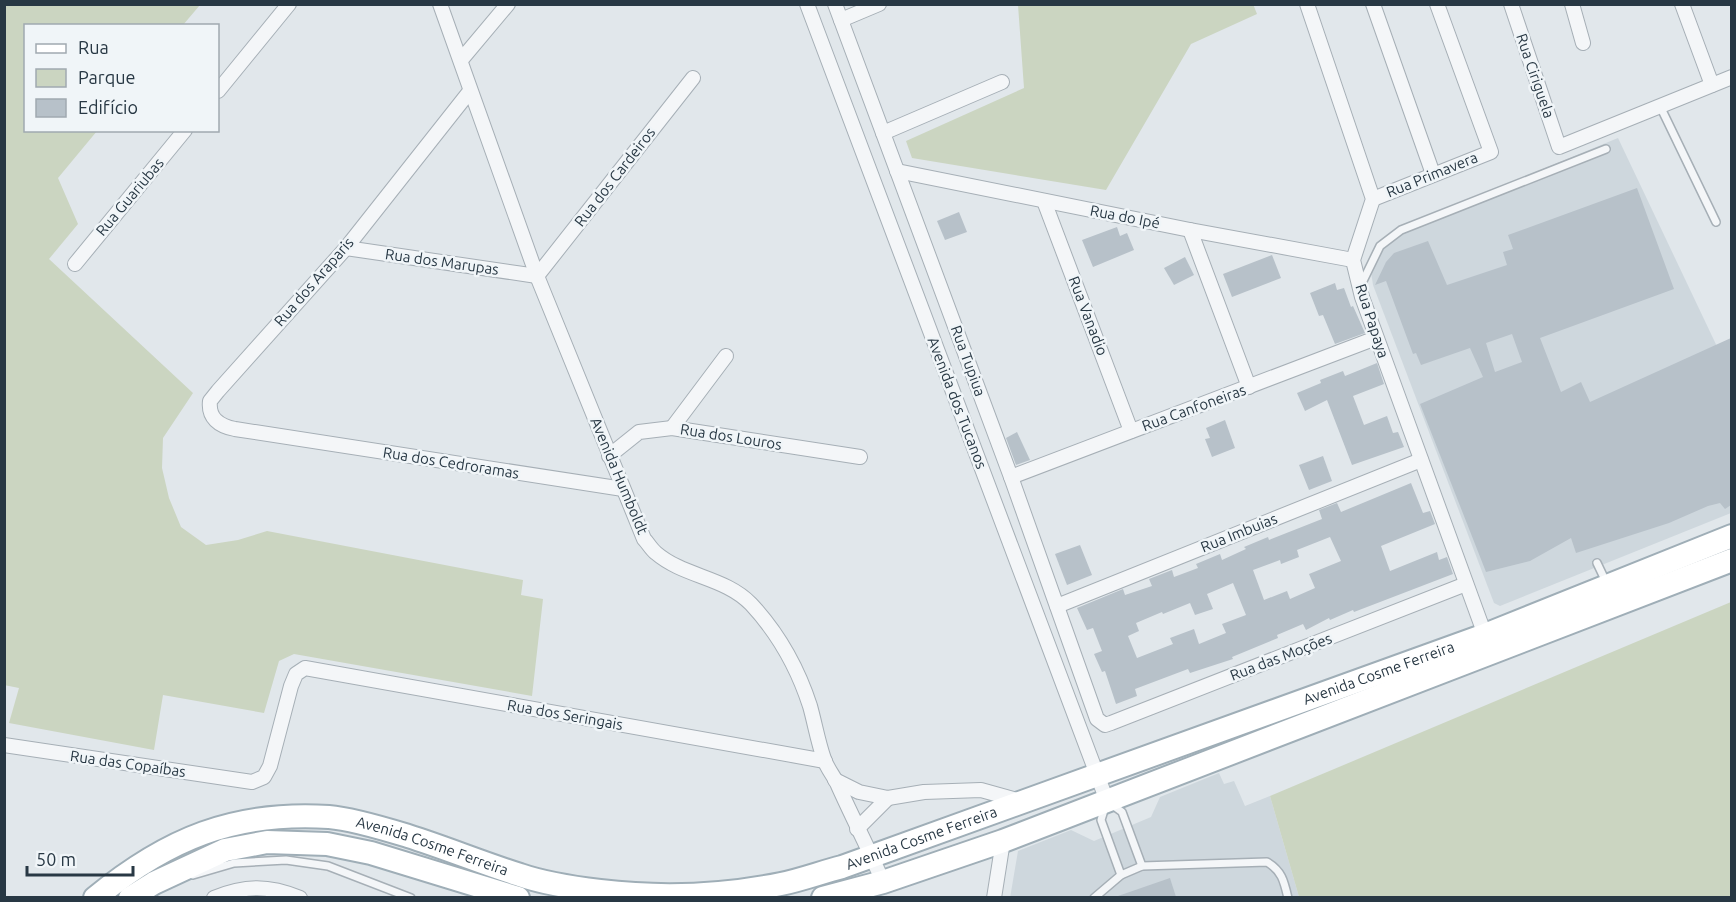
<svg xmlns="http://www.w3.org/2000/svg" width="1736" height="902" font-family="Ubuntu,sans-serif">
	<rect width="100%" height="100%" fill="#e1e7eb"/>
	<g fill="#ced7dd">
		<path d="M 1618,138 L 1731,376 L 1731,513 L 1500,606 L 1494,603 L 1373,285 L 1371,272 L 1375,250 L 1380,240 L 1392,231 Z"/>
		<path d="M 1219,773 L 1224,784 L 1234,781 L 1245,806 L 1270,796 L 1299,897 L 1010,898 L 1018,851 L 1071,830 L 1094,841 L 1151,817 L 1160,797 Z"/>
	</g>
	<g fill="#cbd5c1">
		<path d="M 1253,4 L 1257,14 L 1191,44 L 1106,190 L 912,158 L 906,141 L 1024,88 L 1018,5 Z"/>
		<path d="M 4,5 L 200,5 L 183,25 L 26,26 L 26,130 L 97,131 L 58,178 L 78,224 L 49,259 L 193,393 L 163,438 L 162,468 L 169,498 L 181,527 L 206,545 L 238,540 L 267,531 L 523,580 L 521,595 L 543,599 L 532,696 L 294,654 L 279,661 L 264,713 L 163,695 L 154,750 L 9,723 L 19,688 L 4,685 Z"/>
		<path d="M 1731,602 L 1731,897 L 1299,897 L 1270,796 Z"/>
	</g>
	<g fill="#b7c1c9" fill-rule="evenodd">
		<path d="M 1637,188 L 1674,289 L 1540,338 L 1561,392 L 1581,382 L 1590,402 L 1731,338 L 1731,505 L 1725,509 L 1720,503 L 1708,506 L 1669,523 L 1576,553 L 1571,538 L 1530,561 L 1486,572 L 1420,404 L 1483,377 L 1470,348 L 1421,365 L 1416,353 L 1413,354 L 1386,281 L 1375,285 L 1386,262 L 1394,253 L 1428,241 L 1447,285 L 1507,265 L 1503,252 L 1513,249 L 1508,235 ZM 1512,334 L 1522,362 L 1495,372 L 1486,343 Z"/>
		<path d="M 959,212 L 967,232 L 945,240 L 937,221 Z"/>
		<path d="M 1117,227 L 1120,236 L 1127,233 L 1134,250 L 1093,267 L 1082,240 Z"/>
		<path d="M 1272,255 L 1281,278 L 1232,297 L 1223,274 Z"/>
		<path d="M 1185,257 L 1194,275 L 1174,285 L 1164,268 Z"/>
		<path d="M 1335,283 L 1337,290 L 1344,288 L 1351,307 L 1353,306 L 1365,333 L 1335,344 L 1323,315 L 1319,316 L 1310,293 Z"/>
		<path d="M 1377,363 L 1384,384 L 1353,396 L 1364,425 L 1387,416 L 1393,433 L 1398,432 L 1404,447 L 1352,465 L 1327,400 L 1305,411 L 1297,393 L 1321,383 L 1320,380 L 1343,371 L 1345,376 Z"/>
		<path d="M 1225,420 L 1235,448 L 1212,457 L 1205,439 L 1210,438 L 1206,428 Z"/>
		<path d="M 1017,432 L 1030,460 L 1016,465 L 1006,438 Z"/>
		<path d="M 1323,456 L 1332,481 L 1309,490 L 1299,465 Z"/>
		<path d="M 1411,483 L 1423,513 L 1430,511 L 1435,524 L 1381,546 L 1390,571 L 1437,552 L 1439,560 L 1447,557 L 1453,574 L 1354,612 L 1353,610 L 1330,620 L 1329,618 L 1306,630 L 1303,624 L 1277,635 L 1278,638 L 1232,657 L 1233,659 L 1190,673 L 1188,669 L 1135,689 L 1137,696 L 1116,704 L 1105,671 L 1102,672 L 1094,654 L 1102,651 L 1093,628 L 1087,630 L 1077,608 L 1123,589 L 1125,595 L 1152,586 L 1149,579 L 1172,570 L 1174,577 L 1198,568 L 1196,564 L 1220,554 L 1222,560 L 1246,549 L 1244,547 L 1268,537 L 1269,540 L 1322,519 L 1319,510 L 1337,503 L 1341,512 ZM 1330,537 L 1341,561 L 1309,574 L 1315,588 L 1290,599 L 1287,591 L 1264,600 L 1253,570 L 1280,560 L 1281,564 L 1299,557 L 1297,550 ZM 1233,583 L 1246,615 L 1222,624 L 1226,633 L 1199,644 L 1194,629 L 1170,638 L 1173,644 L 1137,658 L 1128,636 L 1139,631 L 1136,623 L 1162,612 L 1163,614 L 1190,603 L 1195,615 L 1213,609 L 1207,594 Z"/>
		<path d="M 1080,545 L 1092,575 L 1067,585 L 1055,554 Z"/>
		<path d="M 1170,878 L 1176,897 L 1118,897 L 1118,896 Z"/>
	</g>
	<g fill="none" stroke-linecap="round" stroke-linejoin="round">
		<defs>
			<g id="lane">
				<path d="M 1660,106 L 1716,222"/>
				<path d="M 1361,285 L 1380,246 L 1401,230 L 1606,149"/>
				<path d="M 1597,563 L 1607,584"/>
				<path d="M 1111,804 L 1122,812 L 1142,866"/>
				<path d="M 1105,807 L 1101,820 L 1121,875"/>
				<path d="M 193,875 L 234,863 L 286,860 L 328,866 L 411,898"/>
				<path d="M 1094,898 L 1121,875 L 1142,866 L 1267,862 C 1282,871 1284,881 1288,898"/>
			</g>
			<g id="street">
				<path d="M 440,4 L 537,276 L 644,539 C 648,543 651,549 656,553 C 684,577 725,577 751,604 C 778,633 798,669 810,706 C 815,724 818,742 824,759 C 827,768 833,775 837,783 C 852,817 869,849 883,882"/>
				<path d="M 807,4 L 1107,801"/>
				<path d="M 835,4 L 1011,477 L 1097,719 L 1105,725 L 1111,723 L 1466,584"/>
				<path d="M 1307,4 L 1373,199 L 1353,260 L 1362,297 L 1485,635"/>
				<path d="M 1373,4 L 1433,174"/>
				<path d="M 1511,4 L 1559,147 L 1732,77"/>
				<path d="M 1572,4 L 1583,43"/>
				<path d="M 1682,4 L 1712,85"/>
				<path d="M 841,20 L 879,4"/>
				<path d="M 461,60 L 508,4"/>
				<path d="M 218,91 L 289,4"/>
				<path d="M 470,91 L 346,248 L 218,391 L 210,401 C 208,418 219,426 235,429 L 623,489"/>
				<path d="M 883,133 L 1002,82"/>
				<path d="M 897,171 L 1190,230 L 1353,260"/>
				<path d="M 1373,199 L 1491,152 L 1437,4"/>
				<path d="M 1044,201 L 1131,431"/>
				<path d="M 1190,230 L 1249,387"/>
				<path d="M 346,248 L 537,276 L 693,78"/>
				<path d="M 75,264 L 185,130"/>
				<path d="M 672,428 L 726,356"/>
				<path d="M 609,456 L 639,432 L 672,428 L 860,457"/>
				<path d="M 1011,477 L 1376,338"/>
				<path d="M 1057,606 L 1421,460"/>
				<path d="M 4,745 L 252,782 L 264,777 L 270,766 L 291,686 L 296,674 L 305,668 L 825,761"/>
				<path d="M 835,780 L 859,792 L 888,798 L 924,792 L 981,790 L 1021,801"/>
				<path d="M 857,829 L 888,798"/>
				<path d="M 214,898 C 245,885 269,885 300,898"/>
				<path d="M 994,898 L 1003,841"/>
			</g>
			<g id="primary">
				<path id="s1" d="M 95,898 C 167,839 234,811 329,817 C 353,819 385,829 408,836 C 446,848 482,863 520,875 C 543,883 575,888 600,891 C 659,898 722,896 781,884 C 801,880 822,872 842,867 L 1485,635 L 1732,536"/>
				<path d="M 130,898 L 154,883 L 225,850 L 267,842 L 327,844 L 371,853 L 518,898"/>
				<path d="M 823,898 L 883,882 L 1003,841 L 1732,560"/>
			</g>
		</defs>
		<use href="#lane" stroke="#a6afb6" stroke-width="10"/>
		<use href="#street" stroke="#a6afb6" stroke-width="16"/>
		<use href="#primary" stroke="#9faeb7" stroke-width="26"/>
		<use href="#lane" stroke="#f4f6f8" stroke-width="7"/>
		<use href="#street" stroke="#f4f6f8" stroke-width="14"/>
		<use href="#primary" stroke="#fff" stroke-width="22"/>
	</g>
	<g text-anchor="middle" stroke-width="5" stroke-linejoin="round" paint-order="stroke">
		<g font-size="15" fill="#283844" stroke="#f0f5f8">
			<text transform="translate(1535 76) rotate(71)" y="5">Rua Ciriguela</text>
			<text transform="translate(1432 175) rotate(-22)" y="5">Rua Primavera</text>
			<text transform="translate(615 177) rotate(-52)" y="5">Rua dos Cardeiros</text>
			<text transform="translate(130 197) rotate(-50)" y="5">Rua Guariubas</text>
			<text transform="translate(1125 217) rotate(11)" y="5">Rua do Ipé</text>
			<text transform="translate(442 262) rotate(8)" y="5">Rua dos Marupas</text>
			<text transform="translate(314 282) rotate(-49)" y="5">Rua dos Araparis</text>
			<text transform="translate(1088 316) rotate(69)" y="5">Rua Vanadio</text>
			<text transform="translate(1372 321) rotate(72)" y="5">Rua Papaya</text>
			<text transform="translate(968 361) rotate(70)" y="5">Rua Tupiua</text>
			<text transform="translate(957 403) rotate(69)" y="5">Avenida dos Tucanos</text>
			<text transform="translate(1194 408) rotate(-20)" y="5">Rua Canfoneiras</text>
			<text transform="translate(731 437) rotate(9)" y="5">Rua dos Louros</text>
			<text transform="translate(451 463) rotate(9)" y="5">Rua dos Cedroramas</text>
			<text transform="translate(619 476) rotate(67)" y="5">Avenida Humboldt</text>
			<text transform="translate(1239 533) rotate(-22)" y="5">Rua Imbuias</text>
			<text transform="translate(1281 657) rotate(-21)" y="5">Rua das Moções</text>
			<text dy="5" stroke="none"><textPath href="#s1" startOffset="1352">Avenida Cosme Ferreira</textPath></text>
			<text transform="translate(565 715) rotate(10)" y="5">Rua dos Seringais</text>
			<text transform="translate(128 764) rotate(8)" y="5">Rua das Copaíbas</text>
			<text dy="5" stroke="none"><textPath href="#s1" startOffset="866">Avenida Cosme Ferreira</textPath></text>
			<text dy="5" stroke="none"><textPath href="#s1" startOffset="362">Avenida Cosme Ferreira</textPath></text>
		</g>
	</g>
	<rect width="1736" height="902" fill="none" stroke="#283844" stroke-width="12"/>
	<rect x="24" y="24" width="195" height="108" fill="#f0f5f8" stroke="#a0a9b0" stroke-width="1.5"/>
	<rect x="36" y="44" width="30" height="9" fill="#ffffff" stroke="#a0a9b0" stroke-width="1.5"/>
	<text x="78" y="54" font-size="18" fill="#283844">Rua</text>
	<rect x="36" y="69" width="30" height="18" fill="#cbd5c1" stroke="#a0a9b0" stroke-width="1.5"/>
	<text x="78" y="84" font-size="18" fill="#283844">Parque</text>
	<rect x="36" y="99" width="30" height="18" fill="#b7c1c9" stroke="#a0a9b0" stroke-width="1.5"/>
	<text x="78" y="114" font-size="18" fill="#283844">Edifício</text>
	<path d="M27 866v9h106v-9" fill="none" stroke="#283844" stroke-width="3"/>
	<text x="36" y="866" font-size="18" fill="#283844" stroke="#f0f5f8" stroke-width="4.5" paint-order="stroke">50 m</text>
</svg>
